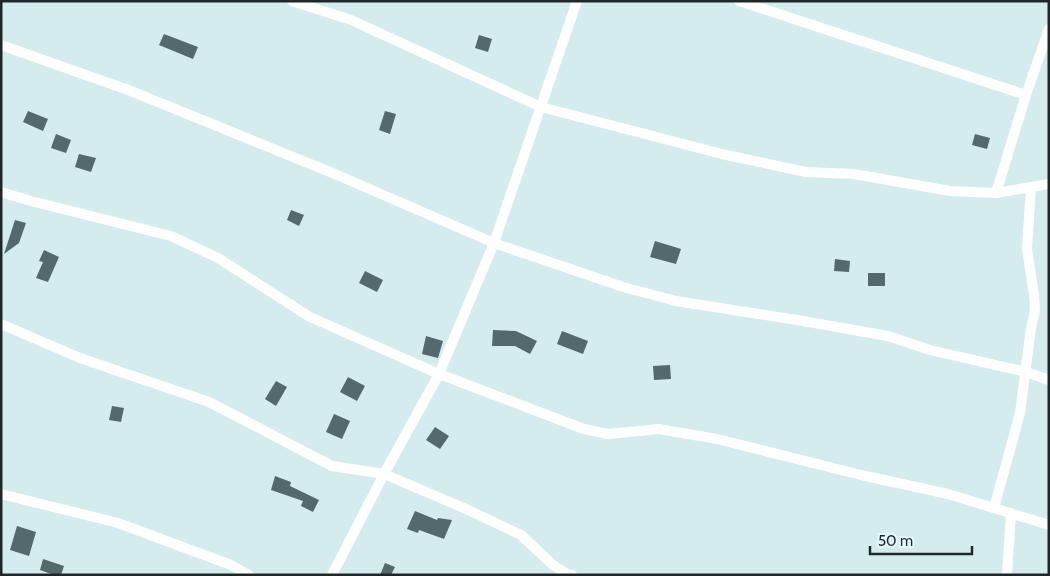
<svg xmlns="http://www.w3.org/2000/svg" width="1050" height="576" font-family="Cabin,sans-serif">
	<rect width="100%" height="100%" fill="#d4ecee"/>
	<g fill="#53696b">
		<path d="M 164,34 L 198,47 L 193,59 L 159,45 Z"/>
		<path d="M 479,35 L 492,39 L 488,52 L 475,48 Z"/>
		<path d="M 28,111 L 48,119 L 43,131 L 23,122 Z"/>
		<path d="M 385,111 L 396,114 L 390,134 L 379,130 Z"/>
		<path d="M 56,134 L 71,140 L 66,153 L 51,148 Z"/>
		<path d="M 975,134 L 990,138 L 987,149 L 972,145 Z"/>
		<path d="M 79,154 L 96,158 L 91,172 L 75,167 Z"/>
		<path d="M 291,210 L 304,215 L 299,226 L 287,220 Z"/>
		<path d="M 15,220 L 26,223 L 19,243 L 4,254 Z"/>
		<path d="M 655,241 L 681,249 L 676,264 L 650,257 Z"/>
		<path d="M 44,250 L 59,257 L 48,282 L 36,278 L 43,262 L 39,261 Z"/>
		<path d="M 835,259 L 850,261 L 849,272 L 834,271 Z"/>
		<path d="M 365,271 L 383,280 L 377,292 L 359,283 Z"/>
		<rect x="868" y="273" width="17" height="13"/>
		<path d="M 493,330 L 516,331 L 537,341 L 530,354 L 515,346 L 492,346 Z"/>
		<path d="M 562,331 L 588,341 L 583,354 L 557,344 Z"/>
		<path d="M 426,336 L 443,341 L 438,358 L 422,354 Z"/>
		<path d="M 670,365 L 671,379 L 654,380 L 653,366 Z"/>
		<path d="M 348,377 L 365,386 L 357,401 L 340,392 Z"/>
		<path d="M 276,381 L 287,387 L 276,406 L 265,399 Z"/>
		<path d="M 112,406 L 124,408 L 121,422 L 109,420 Z"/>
		<path d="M 334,414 L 350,421 L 342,439 L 326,432 Z"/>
		<path d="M 435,427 L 449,436 L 440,449 L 426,440 Z"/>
		<path d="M 275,476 L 291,482 L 290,486 L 319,500 L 313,512 L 301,506 L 303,501 L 271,490 Z"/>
		<path d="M 415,511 L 437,520 L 438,518 L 452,520 L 444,539 L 419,530 L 418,533 L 407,529 Z"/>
		<path d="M 17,526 L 36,532 L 29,556 L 10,550 Z"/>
		<path d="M 43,559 L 64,566 L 61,575 L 54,575 L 40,570 Z"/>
		<path d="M 385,563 L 395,567 L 391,575 L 380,575 Z"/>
	</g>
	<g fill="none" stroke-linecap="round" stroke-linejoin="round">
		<g stroke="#fff" stroke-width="10">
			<path d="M 292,1 L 351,20 L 541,107 L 722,154 L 806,172 L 854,174 L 950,191 L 996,193 L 1049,184"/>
			<path d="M 739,1 L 1026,95"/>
			<path d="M 1,45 L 131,91 L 335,174 L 494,243 L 623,287 L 676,301 L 797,320 L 888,336 L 930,350 L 1026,372 L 1049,380"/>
			<path d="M 1,192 L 31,201 L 171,236 L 218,258 L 310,317 L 439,374 L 584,429 L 608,434 L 659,429 L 717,439 L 861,475 L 948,494 L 1049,525"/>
			<path d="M 996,193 L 1026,95 L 1049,29"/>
			<path d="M 1,324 L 80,358 L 209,402 L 332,466 L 384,474 L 464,508 L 521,535 L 553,565 L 567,574 L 572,575"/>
			<path d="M 1,494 L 118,523 L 231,565 L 249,575"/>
			<path d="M 994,508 L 1020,413 L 1031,328 L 1035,310 L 1034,295 L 1027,249 L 1031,187"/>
			<path d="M 332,575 L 384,474 L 439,374 L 494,243 L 577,1"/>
			<path d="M 1007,575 L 1011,513"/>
		</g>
	</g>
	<rect width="1050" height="576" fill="none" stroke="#1f2829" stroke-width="5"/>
	<path d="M870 546v8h102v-8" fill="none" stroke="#1f2829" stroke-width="2.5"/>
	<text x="878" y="546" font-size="15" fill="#1f2829" stroke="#e1fafc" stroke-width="4" paint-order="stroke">50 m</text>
</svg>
